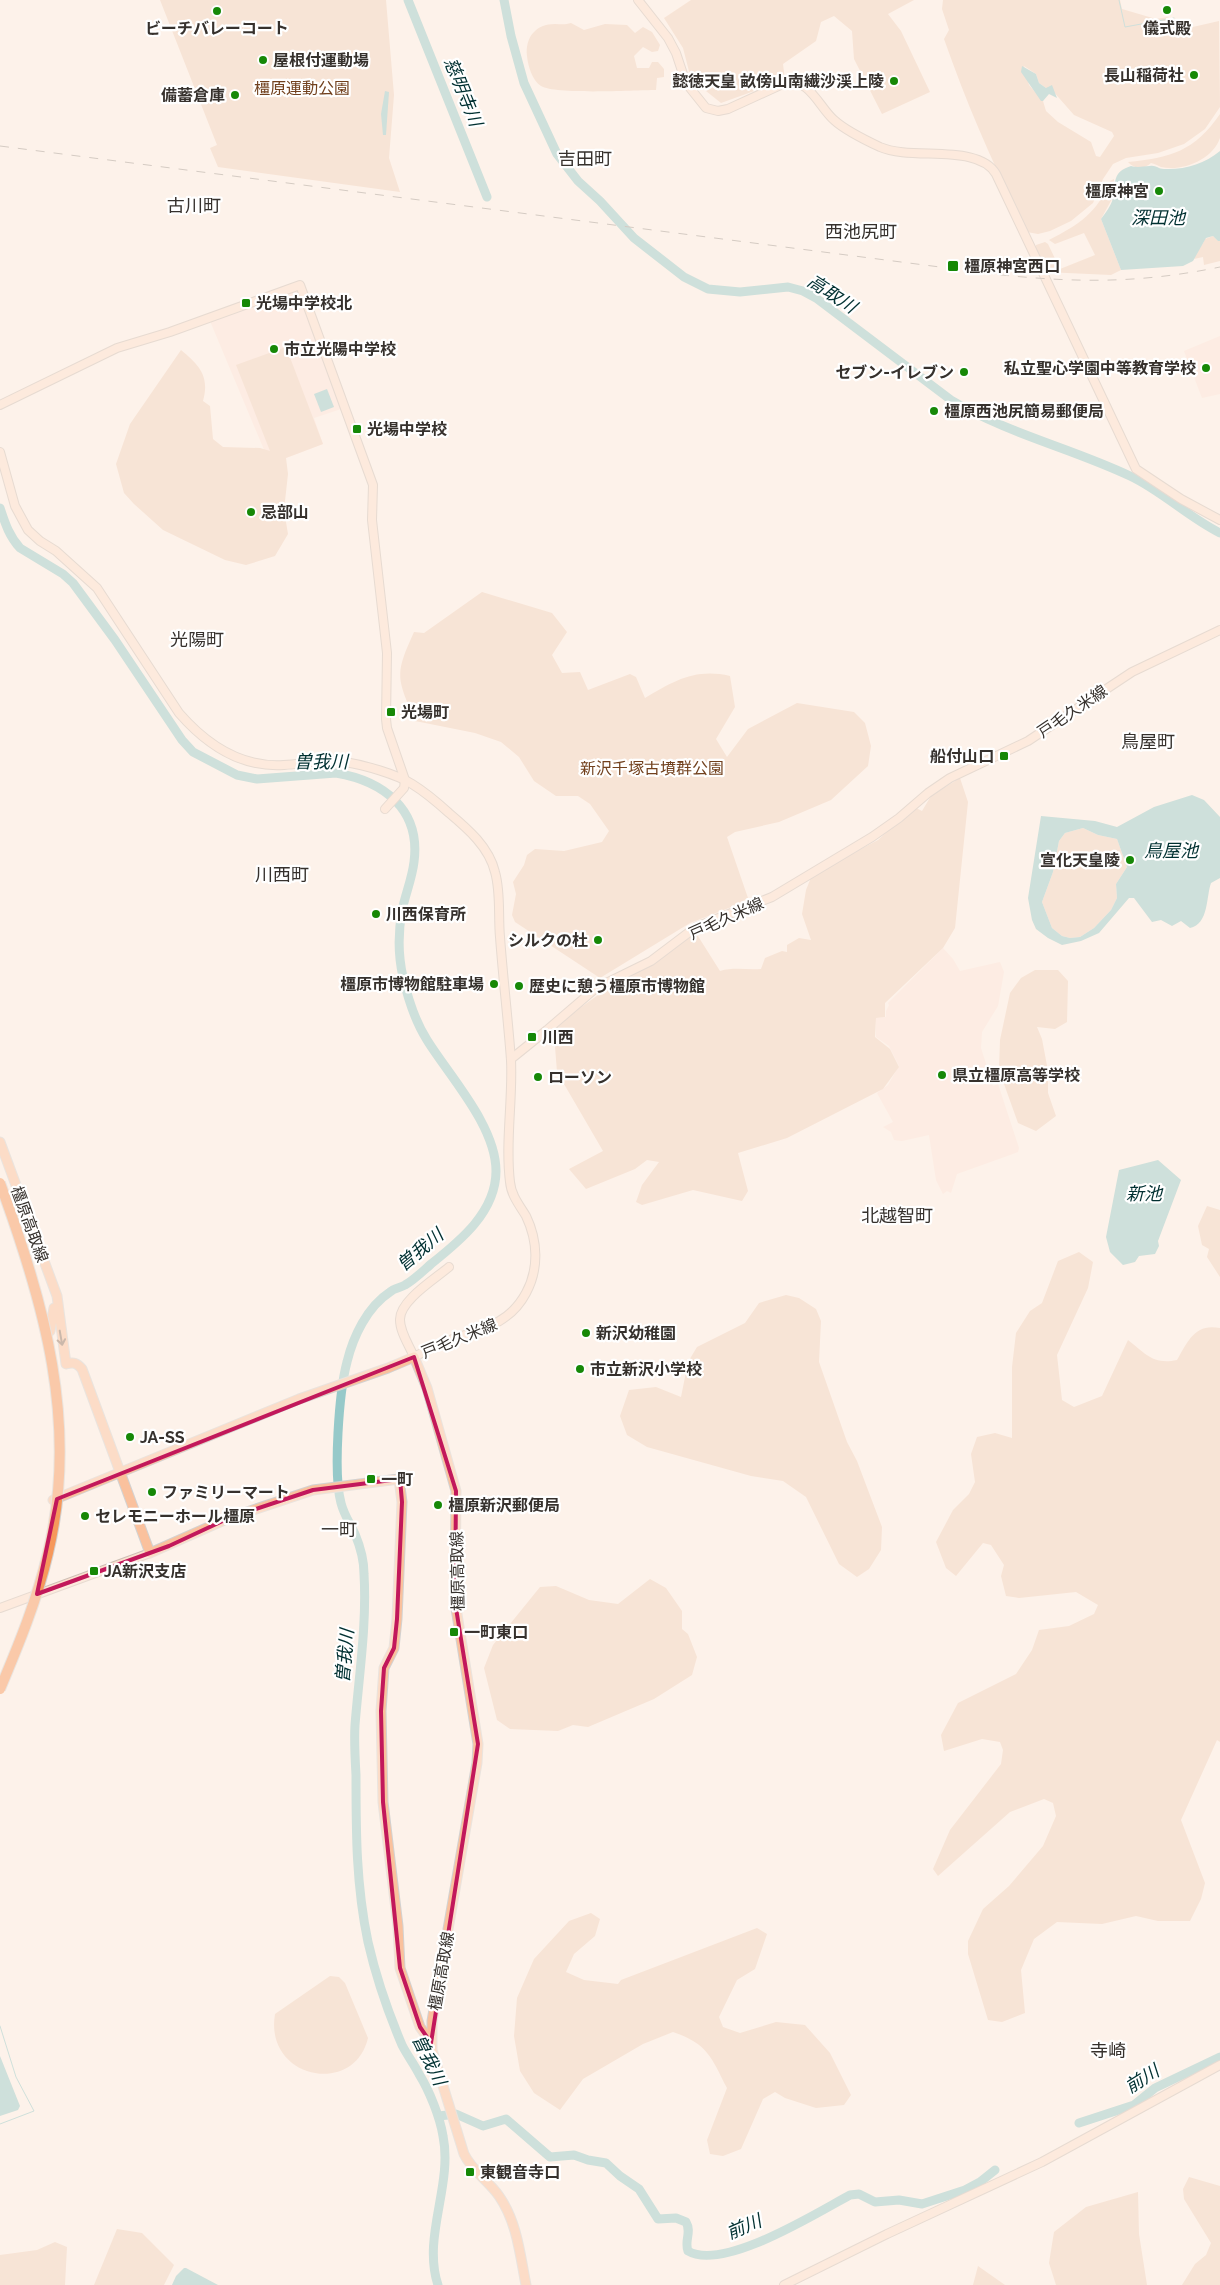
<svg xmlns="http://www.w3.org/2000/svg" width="1220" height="2285" font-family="Raleway,'Noto Sans JP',sans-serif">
	<rect width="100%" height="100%" fill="#fdf2ea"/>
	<g fill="#fde4db">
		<path d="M 295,290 L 300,292 L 341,409 L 314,418 L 323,444 L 270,464 L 210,321 Z"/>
		<path d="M 1220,336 L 1220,394 L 1202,398 L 1184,351 Z"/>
		<path d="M 943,948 L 953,959 L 960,971 L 1000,962 L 1004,972 L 998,1006 L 982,1032 L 981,1048 L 993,1086 L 998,1084 L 1019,1148 L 1018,1152 L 1010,1155 L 957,1174 L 951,1193 L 947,1191 L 943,1194 L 936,1180 L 929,1135 L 902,1141 L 894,1140 L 891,1132 L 883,1127 L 893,1122 L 877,1093 L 888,1085 L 899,1066 L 889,1046 L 876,1037 L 876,1018 L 886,1017 L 886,1011 L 889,1005 L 888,1003 Z"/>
	</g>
	<g fill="#f0d2bf" fill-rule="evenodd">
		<path d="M 160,0 L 386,0 L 394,95 L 389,158 L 400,192 L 218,167 L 210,148 L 217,145 Z"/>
		<path d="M 691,0 L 914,0 L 888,14 L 901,31 L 930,92 L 882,114 L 854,59 L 852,31 L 834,16 L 821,22 L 816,41 L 783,64 L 785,80 L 721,103 L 691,79 L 683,48 L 664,18 Z"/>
		<path d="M 943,0 L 1120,0 L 1122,9 L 1156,19 L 1168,17 L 1184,29 L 1219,21 L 1220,107 L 1205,129 L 1184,144 L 1158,153 L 1126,158 L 1113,164 L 1103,179 L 1093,203 L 1071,221 L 1050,231 L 1038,234 L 1027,232 C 994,167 968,107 944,39 L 949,30 L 942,9 ZM 1024,66 L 1036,74 L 1039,83 L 1046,88 L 1052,90 L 1074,115 L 1112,132 L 1114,136 L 1100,157 L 1096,156 L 1091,142 L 1058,122 L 1046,111 L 1043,101 L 1029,85 Z"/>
		<path d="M 571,23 L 584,30 L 605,24 L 627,25 L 635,33 L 643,27 L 652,32 L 660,45 L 658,51 L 652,52 L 643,47 L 634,56 L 637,68 L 649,68 L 652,62 L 658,62 L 664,69 L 664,77 L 657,78 L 656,90 C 635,90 557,95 541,86 C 532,80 528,66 527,56 C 525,37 536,24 555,24 C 561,24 565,25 571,23 Z"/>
		<path d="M 1220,114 C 1220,121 1220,131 1220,138 C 1213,159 1183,172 1161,167 C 1158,166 1156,164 1151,163 C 1144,170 1134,169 1128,162 C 1170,158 1195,151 1220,114 Z"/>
		<path d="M 1114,179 L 1113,197 L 1101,219 L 1121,270 L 1111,275 L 1045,272 L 1035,249 L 1036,245 L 1045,242 L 1048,244 L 1060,269 L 1095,255 L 1084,233 L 1055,244 L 1049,240 C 1080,224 1097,213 1110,181 Z"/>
		<path d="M 1213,236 L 1218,241 L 1220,241 L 1220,261 L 1204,265 L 1203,257 L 1194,259 C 1196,251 1202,247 1205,239 Z"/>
		<path d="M 286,347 L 323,444 L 286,458 L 288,474 L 284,510 L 288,534 L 275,556 L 246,565 L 225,560 L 163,530 L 134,504 L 124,493 L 116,464 L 130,424 L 181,350 C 199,365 210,376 203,401 L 210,406 L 213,439 L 223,447 L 260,448 L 270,451 L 236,365 Z"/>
		<path d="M 482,592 L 552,613 L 567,632 L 552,655 L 562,673 L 580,672 L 588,690 L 630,674 L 636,677 L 645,698 C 674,681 695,668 730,676 L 735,707 L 716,739 L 727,757 L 748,729 L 797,703 L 854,712 L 865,723 L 871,746 L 868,766 L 831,800 L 779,822 L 735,832 L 727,837 L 748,898 L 734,906 L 690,923 L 600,978 L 515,922 L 512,915 L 516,894 L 513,882 L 524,865 L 527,855 L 535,849 L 564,851 L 602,842 L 609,831 L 590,804 L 578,796 L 556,796 L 534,781 L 519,757 L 501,742 L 475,733 L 415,721 C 397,677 394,676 414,632 L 424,633 Z"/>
		<path d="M 960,778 L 968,802 L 955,928 L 943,948 L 885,1003 L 885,1017 L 876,1018 L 875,1037 L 890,1049 L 899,1067 L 883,1089 L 787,1138 L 738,1153 L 748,1191 L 742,1201 L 693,1190 L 642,1205 L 636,1202 L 642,1185 L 659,1162 L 647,1160 L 635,1169 L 586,1189 L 569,1169 L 603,1151 L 557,1072 L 554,1034 L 556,1025 L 622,978 L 643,970 L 696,933 L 720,971 C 734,967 746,970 761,969 L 765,958 L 782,951 L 787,952 L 787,945 L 799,938 L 811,940 L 802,914 L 806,890 L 812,875 L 878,840 L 914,807 L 922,811 L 931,796 Z"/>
		<path d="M 1083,828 L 1098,835 L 1117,839 L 1127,867 L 1116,884 L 1117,898 L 1111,910 L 1094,928 L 1080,937 L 1070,938 L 1062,936 L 1052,928 L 1042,902 L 1053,872 L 1059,841 L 1065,833 Z"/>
		<path d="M 1035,970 L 1058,970 L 1068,981 L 1067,1022 L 1055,1029 L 1037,1027 L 1042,1039 L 1048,1071 L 1048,1093 L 1056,1116 L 1036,1131 L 1018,1123 L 999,1070 L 1000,1040 L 1010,993 L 1021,978 Z"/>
		<path d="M 1207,1206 L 1220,1210 L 1220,1277 L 1207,1257 L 1209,1249 L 1202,1245 L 1198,1226 Z"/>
		<path d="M 1079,1252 L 1093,1262 L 1088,1288 L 1057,1355 L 1062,1400 L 1074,1407 L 1102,1396 L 1128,1340 C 1146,1354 1153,1365 1177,1360 C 1188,1341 1195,1323 1220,1328 L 1220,1742 L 1217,1740 L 1181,1820 L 1205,1883 L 1201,1899 L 1190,1921 L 1158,1921 L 1136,1916 L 1102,1924 L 1057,1922 L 1034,1939 L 1021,1970 L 1025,2013 L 1002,2022 L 988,2020 L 968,1954 L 968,1941 L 983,1909 L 1009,1886 L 1043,1846 L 1056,1816 L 1053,1803 L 1044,1799 L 1010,1812 L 938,1876 L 933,1869 L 950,1830 L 1001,1764 L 1003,1750 L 1000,1742 L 982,1739 L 944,1751 L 941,1735 L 958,1703 L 1016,1674 L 1032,1650 L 1039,1630 L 1069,1626 L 1094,1614 L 1098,1605 L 1076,1592 L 1019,1598 L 1006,1596 L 1001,1576 L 1004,1565 L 991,1545 L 983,1543 L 956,1576 L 946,1568 L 936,1542 L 953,1510 L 969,1494 L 975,1482 L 971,1454 L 977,1437 L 995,1433 L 1012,1438 L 1012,1367 L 1016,1333 L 1030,1311 L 1042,1303 L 1058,1261 Z"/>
		<path d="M 786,1295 L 799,1298 L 816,1309 L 821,1321 L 819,1362 L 847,1442 L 857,1461 L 882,1527 L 881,1550 L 869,1569 L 857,1577 L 839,1564 L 806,1497 L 783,1481 L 751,1476 L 647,1447 L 627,1435 L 620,1416 L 629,1390 L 656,1387 L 681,1397 L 688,1362 L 697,1347 L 745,1323 L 759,1303 Z"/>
		<path d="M 650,1579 L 666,1588 L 682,1611 L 682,1629 L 688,1634 L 697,1657 L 692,1675 L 654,1699 L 588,1727 L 573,1725 L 558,1731 L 510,1729 L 497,1720 L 484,1668 L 493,1645 L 540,1587 L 556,1586 L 589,1600 L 618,1604 Z"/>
		<path d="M 591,1913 L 600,1919 L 595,1936 L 574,1954 L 566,1972 L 584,1980 L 618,1984 L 621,1980 L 757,1928 L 767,1934 L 755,1969 L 737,1980 L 719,2017 L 723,2027 L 740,2033 L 776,2022 L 805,2025 L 830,2053 L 851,2095 L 844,2105 L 816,2108 L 785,2098 L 775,2092 L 763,2099 L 741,2149 L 723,2156 L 710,2154 L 707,2140 L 727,2088 C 711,2057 708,2044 673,2032 L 643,2044 L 583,2079 L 560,2110 L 534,2093 L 520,2071 L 514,2036 L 517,1998 L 534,1959 L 569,1921 Z"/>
		<path d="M 330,1976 L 339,1977 L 345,1983 L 368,2038 C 354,2097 264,2079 275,2014 Z"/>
		<path d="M 1189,2177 L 1220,2186 L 1220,2285 L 1182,2285 L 1195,2264 L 1206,2255 L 1211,2243 L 1184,2199 L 1183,2189 Z"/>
		<path d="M 1138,2192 L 1139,2234 L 1147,2285 L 1056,2285 L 1049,2263 L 1054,2232 L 1086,2207 Z"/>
		<path d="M 117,2229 L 142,2233 L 174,2265 L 164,2285 L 94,2285 Z"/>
		<path d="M 55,2242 L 67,2247 L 65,2285 L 0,2285 L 0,2255 L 37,2250 Z"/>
		<path d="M 978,2266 L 1005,2285 L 973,2285 Z"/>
	</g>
	<g fill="#96c9c9" fill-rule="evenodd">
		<path d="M 1022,66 L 1036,74 L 1039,83 L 1046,88 L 1052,85 L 1057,98 L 1049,94 L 1043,101 L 1041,101 L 1021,72 Z"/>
		<path d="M 385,91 L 389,92 L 386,135 L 383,135 L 381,114 Z"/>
		<path d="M 1220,151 L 1220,241 L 1218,241 L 1213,236 L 1206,238 L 1193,261 L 1183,266 L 1121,270 L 1101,219 C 1106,212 1111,206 1113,198 C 1116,182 1112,172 1131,166 C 1139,168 1142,166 1150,166 C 1156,165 1158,169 1164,169 C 1185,170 1204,164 1220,151 Z"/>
		<path d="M 327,389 L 334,407 L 321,412 L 314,394 Z"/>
		<path d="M 1192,795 L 1204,800 L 1220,817 L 1220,878 L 1211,883 C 1206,897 1209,924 1190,928 L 1181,921 L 1172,926 L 1161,920 L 1152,922 L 1134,898 L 1129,898 L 1099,933 L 1081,941 L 1062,945 L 1048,938 L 1036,929 L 1032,920 L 1028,898 L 1041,816 L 1095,821 L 1117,827 L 1154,807 ZM 1083,828 L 1098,835 L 1117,839 L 1127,867 L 1116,884 L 1117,898 L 1111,910 L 1094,928 L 1080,937 L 1070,938 L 1062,936 L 1052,928 L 1042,902 L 1053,872 L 1059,841 L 1065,833 Z"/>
		<path d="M 1158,1160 L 1181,1180 L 1158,1241 L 1159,1246 L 1155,1254 L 1139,1256 L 1135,1262 L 1123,1265 L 1110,1252 L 1106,1237 L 1119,1170 Z"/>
		<path d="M 0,2056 L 20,2106 L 18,2110 L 0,2116 Z"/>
		<path d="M 184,2268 L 186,2268 L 218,2285 L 172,2285 L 176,2276 Z"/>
	</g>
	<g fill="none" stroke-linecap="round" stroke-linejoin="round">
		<g stroke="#96c9c9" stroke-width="1">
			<path d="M 1119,0 L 1125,27 L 1174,18"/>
			<path d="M 0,2026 L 16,2077 L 34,2111 L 0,2124"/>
		</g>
		<g stroke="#96c9c9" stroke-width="9">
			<path d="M 408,0 L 487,197"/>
			<path d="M 504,0 L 511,36 L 524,83 L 557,154 L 578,181 L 600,201 L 634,238 L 684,277 L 708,289 L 740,292 L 788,287 L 803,291 L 816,298 L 951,400 C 1008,434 1071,448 1130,476 C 1162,491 1188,517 1220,533"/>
			<path d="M 0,508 C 5,523 9,536 20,548 L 63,574 L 73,583 L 115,640 L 182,740 L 193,752 L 237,775 L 257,779 L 336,773 C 383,781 421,809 414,862 C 412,879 405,895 402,911 C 398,933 398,955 403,977 C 408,999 415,1021 427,1040 C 450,1077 496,1126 496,1171 C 496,1212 460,1241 431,1264 C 423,1271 414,1280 405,1285 C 400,1288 394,1288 390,1292 C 367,1307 353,1337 347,1362 C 339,1392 333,1474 341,1503 C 344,1515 350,1523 355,1534 C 360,1546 364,1561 364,1574 C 367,1624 359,1675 355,1725 C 354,1741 355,1758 356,1775 C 356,1832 356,1885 368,1942 C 376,1977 388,2012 402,2045 C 407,2055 414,2064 419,2074 C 429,2090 440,2117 443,2136 C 453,2185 422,2237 438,2285"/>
			<path d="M 439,2116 L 456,2114 L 483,2126 L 506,2119 L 550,2157 L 574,2155 L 588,2160 L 606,2163 L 620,2176 L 639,2189 L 658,2219 L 676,2218 L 686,2222 C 692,2232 684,2241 688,2251 C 723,2272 818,2212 850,2195 L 859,2194 L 875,2202 L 899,2200 L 922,2204 L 965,2190 L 980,2182 L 995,2170"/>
			<path d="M 1079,2123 L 1134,2105 L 1155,2088 L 1220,2057"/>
		</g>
		<defs>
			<g id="secondary">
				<path d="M 638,0 L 668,38 L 676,53 L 686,83 L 706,108 L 718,111 L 728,109 L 785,83 C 809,77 819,107 834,120 C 846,131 865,140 880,147 C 912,161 978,143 996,174 L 1136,469 L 1181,499 L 1220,520"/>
				<path d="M 0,405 L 117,348 L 170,332 L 300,285 L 373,485 L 372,520 L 387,653 L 386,719 L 387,728 L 405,780 L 404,788 L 385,809"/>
				<path d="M 0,452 L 15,506 L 28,530 L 40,541 L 56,551 L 97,588 L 179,713 C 206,744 241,768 284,765 C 304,764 325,758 345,762 C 364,765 396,774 412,784 C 425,792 438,803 449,813 C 468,829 489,847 495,872 C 501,893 498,916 500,937 C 503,978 508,1019 511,1060 C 513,1100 505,1142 510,1182 C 511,1195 520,1206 526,1216 C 538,1241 539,1269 526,1293 C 508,1327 476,1330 444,1342 C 433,1346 424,1352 414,1357 C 409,1345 400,1332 400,1320 C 399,1301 435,1279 449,1267"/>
				<path d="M 511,1059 L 547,1030 L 596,988 L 651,961 L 696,927 L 772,897 L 872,837 L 899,818 L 928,793 L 950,778 L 1028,741 L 1132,672 L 1220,630"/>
				<path d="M 0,1608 L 150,1553"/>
				<path d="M 784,2285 L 887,2234 L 1042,2162 L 1220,2065"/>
			</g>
			<g id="primary">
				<path d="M 0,1142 L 57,1296 L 66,1364 C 74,1362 77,1363 82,1369 L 150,1553 L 229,1518 L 313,1490 L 399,1479 L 402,1502 L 397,1619 L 394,1648 L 384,1668 L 381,1711 L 383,1802 L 398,1926 L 400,1968 L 420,2027 L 431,2042"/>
				<path d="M 50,1331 L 54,1308"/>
				<path d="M 53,1500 L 299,1399 L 388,1368 L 414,1357 L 427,1388 L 456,1491 L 455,1602 L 478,1744 L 477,1763 L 432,2021 L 432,2050 L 464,2154 C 472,2171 488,2180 499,2196 C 517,2222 520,2254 526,2285"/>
			</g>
		</defs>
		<use href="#secondary" stroke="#ccbeb5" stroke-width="10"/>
		<use href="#primary" stroke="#d3d2d1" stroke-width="11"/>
		<use href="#secondary" stroke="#fce0ce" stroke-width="8"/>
		<use href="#primary" stroke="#fac19d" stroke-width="9"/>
		<path stroke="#a39b95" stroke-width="1" stroke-dasharray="9 9" stroke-linecap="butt" d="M 0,146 L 1002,275 C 1081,283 1142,283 1220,267"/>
		<defs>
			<path id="highway-bridge" d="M 0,1183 C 44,1303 79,1424 48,1553 C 37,1600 19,1644 0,1689"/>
		</defs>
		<use href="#highway-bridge" stroke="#d3d2d1" stroke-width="12" stroke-linecap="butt"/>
		<use href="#highway-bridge" stroke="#f6985b" stroke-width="10"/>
	</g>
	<defs><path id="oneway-shaft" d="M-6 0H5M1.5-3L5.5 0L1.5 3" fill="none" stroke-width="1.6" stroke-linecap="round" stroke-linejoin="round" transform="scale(1.25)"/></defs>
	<use stroke="#8e725f" href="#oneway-shaft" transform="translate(61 1338) rotate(80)"/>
	<path d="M0 0H1220V2285H0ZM 414,1357 L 456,1491 L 455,1602 L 478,1744 L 431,2043 L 420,2027 L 400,1968 L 383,1802 L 381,1711 L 384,1668 L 394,1648 L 397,1619 L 402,1502 L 400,1479 L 313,1490 L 229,1518 L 169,1546 L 37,1594 L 57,1499 Z" fill="#fdf2ea" fill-opacity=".55" fill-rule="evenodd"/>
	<path fill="none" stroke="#c2185b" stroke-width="4" stroke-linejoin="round" d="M 414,1357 L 456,1491 L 455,1602 L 478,1744 L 431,2043 L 420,2027 L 400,1968 L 383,1802 L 381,1711 L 384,1668 L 394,1648 L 397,1619 L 402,1502 L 400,1479 L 313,1490 L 229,1518 L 169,1546 L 37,1594 L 57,1499 Z"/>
	<g fill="#168807" stroke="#fff" stroke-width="2">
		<circle cx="1167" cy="10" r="5"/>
		<circle cx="217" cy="11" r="5"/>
		<circle cx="263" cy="60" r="5"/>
		<circle cx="1194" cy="75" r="5"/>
		<circle cx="894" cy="81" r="5"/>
		<circle cx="235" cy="95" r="5"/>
		<circle cx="1159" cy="191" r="5"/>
		<rect x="947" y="260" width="12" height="12" rx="2.5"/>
		<rect x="241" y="298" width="10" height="10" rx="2.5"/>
		<circle cx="274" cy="349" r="5"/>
		<circle cx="1206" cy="368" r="5"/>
		<circle cx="964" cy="372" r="5"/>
		<circle cx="934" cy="411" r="5"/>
		<rect x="352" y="424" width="10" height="10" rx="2.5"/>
		<circle cx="251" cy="512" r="5"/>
		<rect x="386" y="707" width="10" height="10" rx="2.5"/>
		<rect x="999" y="751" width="10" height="10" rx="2.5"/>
		<circle cx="1130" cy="860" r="5"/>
		<circle cx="376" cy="914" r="5"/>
		<circle cx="598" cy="940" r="5"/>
		<circle cx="494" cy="984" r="5"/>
		<circle cx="519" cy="986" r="5"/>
		<rect x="527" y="1032" width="10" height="10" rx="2.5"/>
		<circle cx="942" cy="1075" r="5"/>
		<circle cx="538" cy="1077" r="5"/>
		<circle cx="586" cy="1333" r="5"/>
		<circle cx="580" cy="1369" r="5"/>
		<circle cx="130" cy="1437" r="5"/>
		<rect x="366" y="1474" width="10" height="10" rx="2.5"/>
		<circle cx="152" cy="1492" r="5"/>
		<circle cx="438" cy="1505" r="5"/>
		<circle cx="85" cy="1516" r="5"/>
		<rect x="89" y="1566" width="10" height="10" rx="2.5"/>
		<rect x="449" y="1627" width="10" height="10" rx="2.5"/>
		<rect x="465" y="2167" width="10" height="10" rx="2.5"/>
	</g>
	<g text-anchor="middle" stroke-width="4.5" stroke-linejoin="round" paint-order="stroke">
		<g font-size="16" font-weight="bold" fill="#36312d" stroke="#fff" text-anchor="start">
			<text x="217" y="34" text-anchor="middle">ビーチバレーコート</text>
			<text x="1167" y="34" text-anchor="middle">儀式殿</text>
			<text x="273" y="66">屋根付運動場</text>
			<text x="1184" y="81" text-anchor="end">長山稲荷社</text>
			<text x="884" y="87" text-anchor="end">懿徳天皇 畝傍山南繊沙渓上陵</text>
			<text x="225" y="101" text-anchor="end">備蓄倉庫</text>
			<text x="1149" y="197" text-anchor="end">橿原神宮</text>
			<text x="964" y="272">橿原神宮西口</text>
			<text x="256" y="309">光場中学校北</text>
			<text x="284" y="355">市立光陽中学校</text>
			<text x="1196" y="374" text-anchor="end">私立聖心学園中等教育学校</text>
			<text x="954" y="378" text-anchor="end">セブン-イレブン</text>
			<text x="944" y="417">橿原西池尻簡易郵便局</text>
			<text x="367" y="435">光場中学校</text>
			<text x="261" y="518">忌部山</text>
			<text x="401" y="718">光場町</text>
			<text x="994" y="762" text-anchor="end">船付山口</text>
			<text x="1120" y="866" text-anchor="end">宣化天皇陵</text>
			<text x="386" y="920">川西保育所</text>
			<text x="588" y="946" text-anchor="end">シルクの杜</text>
			<text x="484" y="990" text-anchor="end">橿原市博物館駐車場</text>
			<text x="529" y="992">歴史に憩う橿原市博物館</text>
			<text x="542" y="1043">川西</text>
			<text x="952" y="1081">県立橿原高等学校</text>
			<text x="548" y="1083">ローソン</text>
			<text x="596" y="1339">新沢幼稚園</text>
			<text x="590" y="1375">市立新沢小学校</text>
			<text x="140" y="1443">JA-SS</text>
			<text x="381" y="1485">一町</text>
			<text x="162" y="1498">ファミリーマート</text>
			<text x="448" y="1511">橿原新沢郵便局</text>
			<text x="95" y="1522">セレモニーホール橿原</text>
			<text x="104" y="1577">JA新沢支店</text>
			<text x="464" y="1638">一町東口</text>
			<text x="480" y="2178">東観音寺口</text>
		</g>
		<g font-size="16" fill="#72411e" stroke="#fff">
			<text x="302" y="94">橿原運動公園</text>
			<text x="652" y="774">新沢千塚古墳群公園</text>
		</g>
		<g font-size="16" fill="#36312d" stroke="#fff">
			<text transform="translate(1072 711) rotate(-34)" y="6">戸毛久米線</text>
			<text transform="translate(726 918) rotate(-24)" y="6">戸毛久米線</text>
			<text transform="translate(30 1224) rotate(70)" y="6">橿原高取線</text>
			<text transform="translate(459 1338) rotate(-22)" y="6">戸毛久米線</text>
			<text transform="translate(457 1571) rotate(-91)" y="6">橿原高取線</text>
			<text transform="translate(441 1971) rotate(-80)" y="6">橿原高取線</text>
		</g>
		<g font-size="18" font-style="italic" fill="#003031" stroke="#fff">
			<text transform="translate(463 92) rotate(68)" y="6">慈明寺川</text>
			<text x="1158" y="224">深田池</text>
			<text transform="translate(832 294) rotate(33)" y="6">高取川</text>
			<text x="321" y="768">曽我川</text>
			<text x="1171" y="857">鳥屋池</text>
			<text x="1144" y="1200">新池</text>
			<text transform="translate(420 1250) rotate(-40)" y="6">曽我川</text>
			<text transform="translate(345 1656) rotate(-85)" y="6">曽我川</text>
			<text transform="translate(429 2060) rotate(64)" y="6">曽我川</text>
			<text transform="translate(1142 2079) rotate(-32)" y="6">前川</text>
			<text transform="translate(744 2227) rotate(-23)" y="6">前川</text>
		</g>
		<g font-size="18" fill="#36312d" stroke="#fff">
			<text x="585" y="165">吉田町</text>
			<text x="194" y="212">古川町</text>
			<text x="861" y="238">西池尻町</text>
			<text x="197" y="646">光陽町</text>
			<text x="1148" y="748">鳥屋町</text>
			<text x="282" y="881">川西町</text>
			<text x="897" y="1222">北越智町</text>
			<text x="339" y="1536">一町</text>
			<text x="1108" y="2057">寺崎</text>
		</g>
	</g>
</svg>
